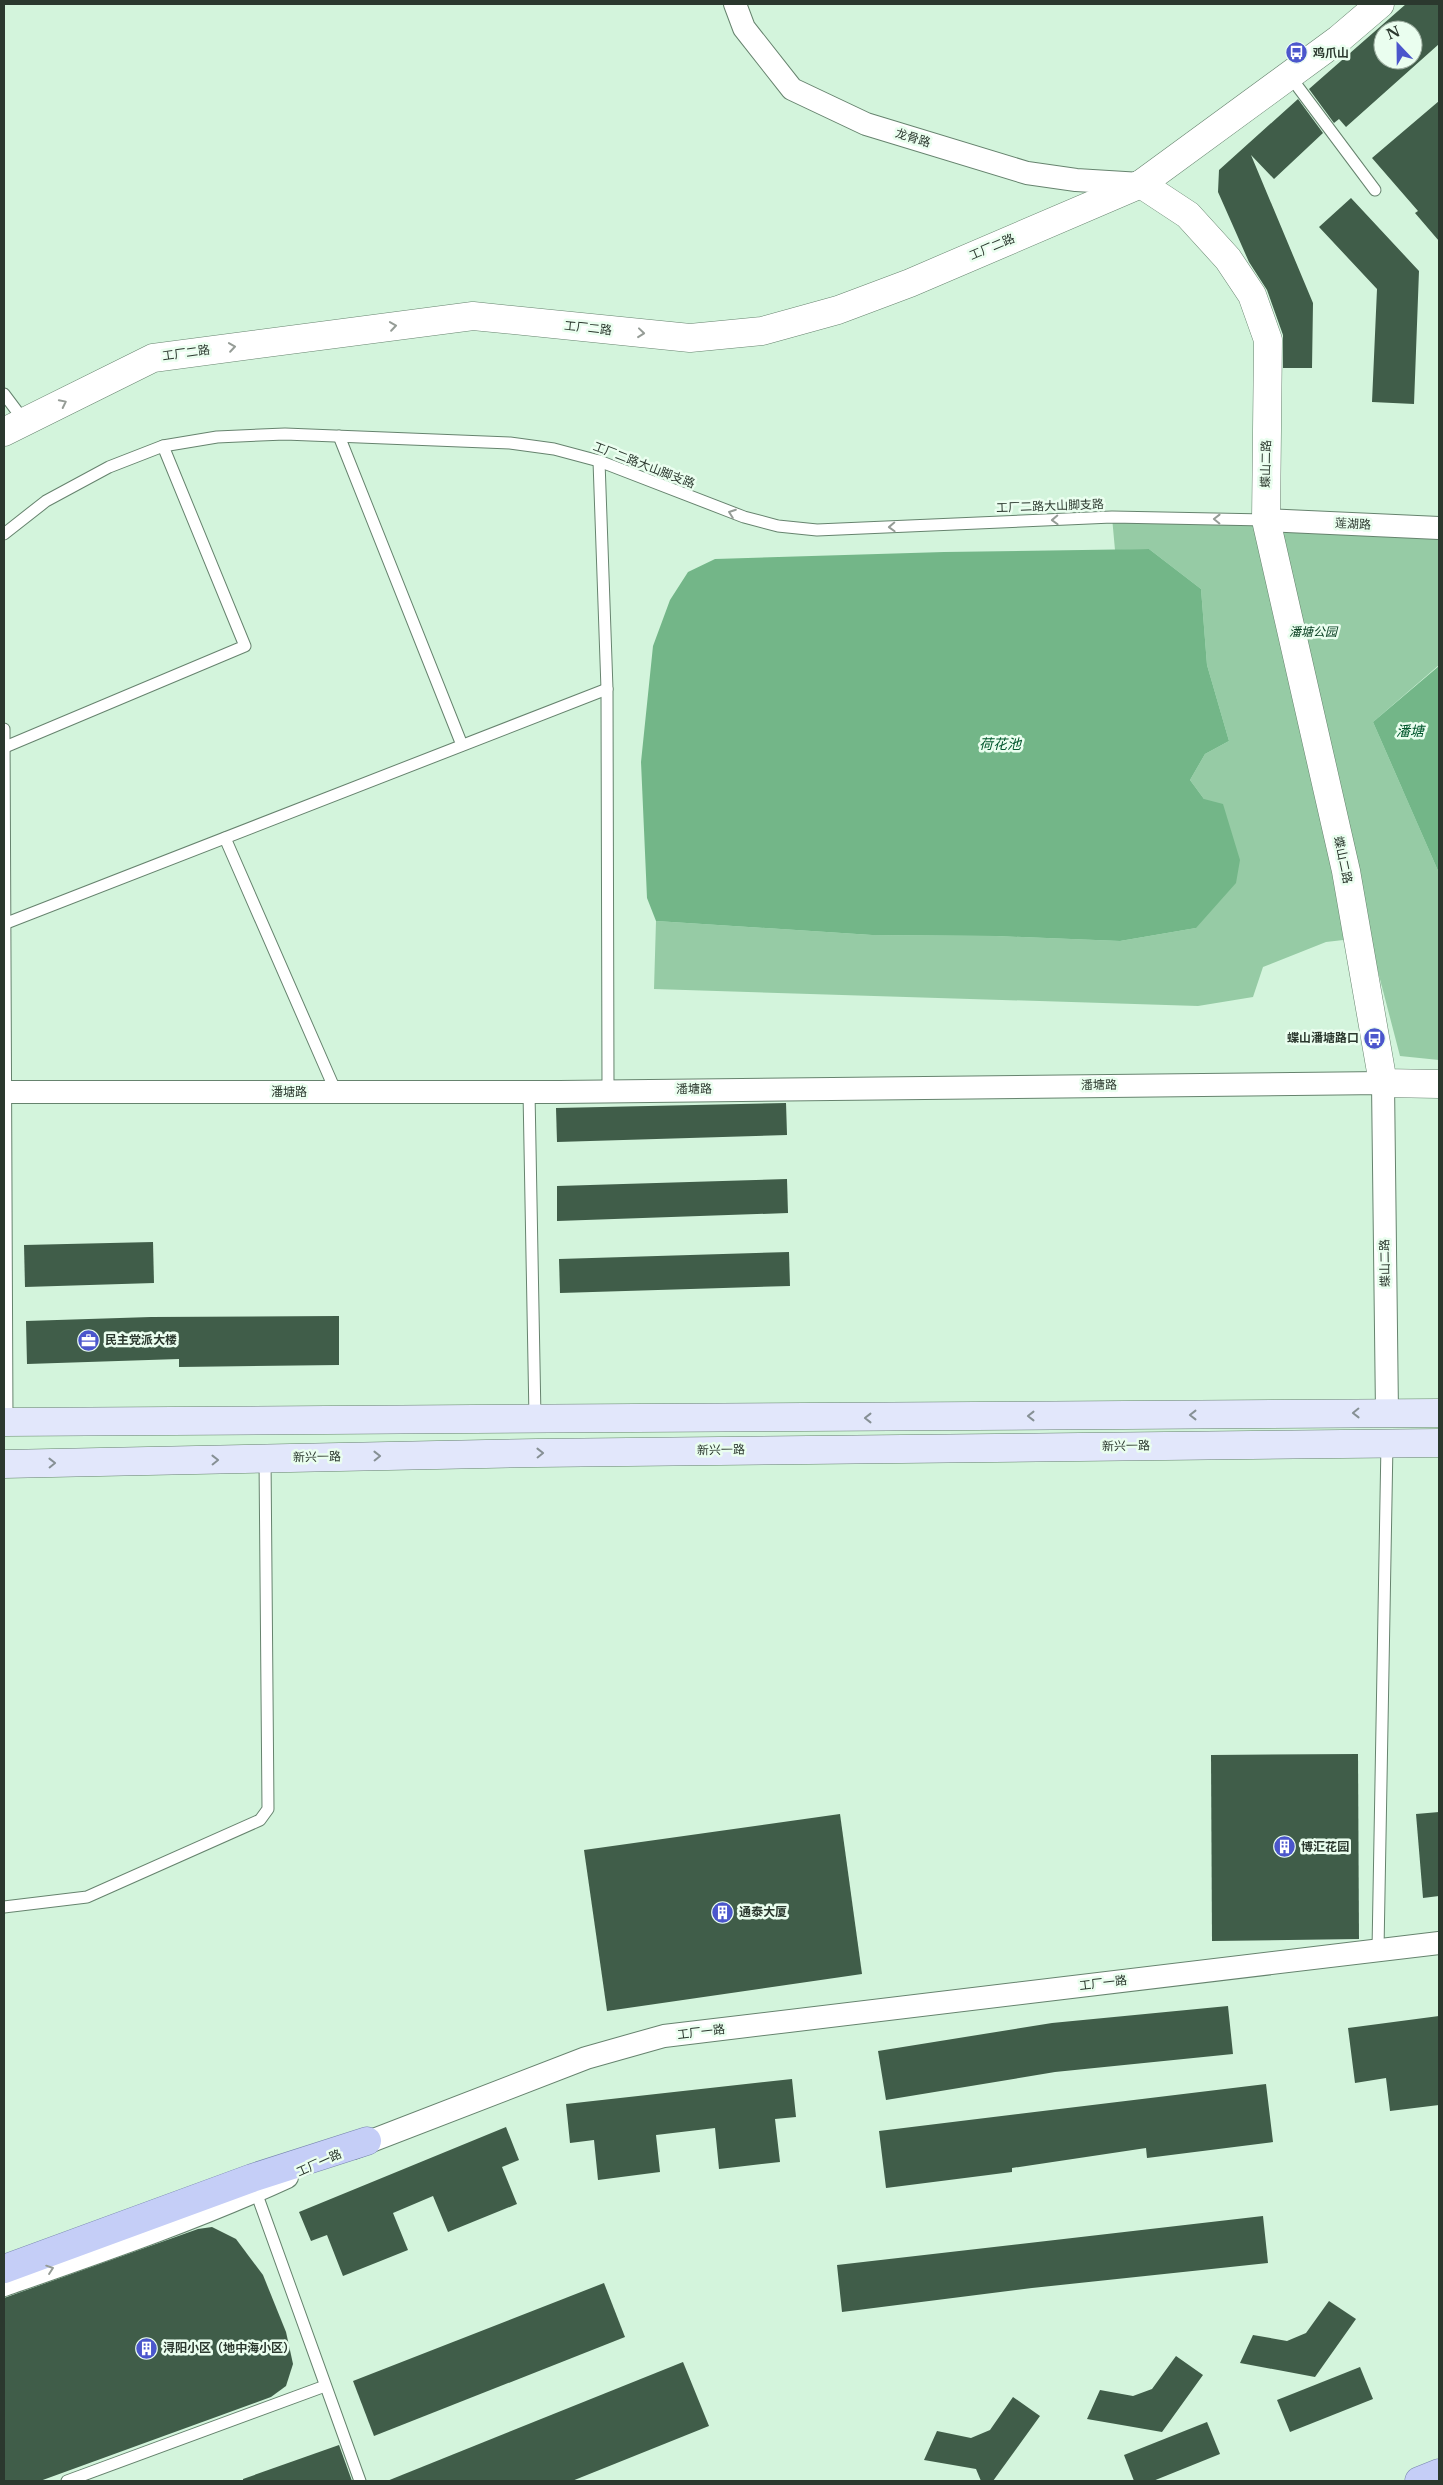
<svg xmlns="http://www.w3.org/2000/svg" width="1443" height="2485" font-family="'Libre Baskerville','Noto Sans SC',serif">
	<rect width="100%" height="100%" fill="#d3f4dc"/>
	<path fill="#96cba5" d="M 1112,517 L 1439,528 L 1439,665 L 1373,722 L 1439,873 L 1439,1060 L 1400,1056 L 1369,937 L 1326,942 L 1263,967 L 1253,997 L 1198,1006 L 654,989 L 656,921 L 872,935 L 996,936 L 1120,941 L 1196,928 L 1204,799 L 1190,780 L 1205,754 L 1229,741 L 1207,665 L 1201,589 L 1149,549 L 1115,550 Z"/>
	<g fill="#73b688">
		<path d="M 1149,549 L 1201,589 L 1207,665 L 1229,741 L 1205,754 L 1190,780 L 1204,799 L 1223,804 L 1240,860 L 1236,883 L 1196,928 L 1120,941 L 996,936 L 872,935 L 656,921 L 647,898 L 641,762 L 653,646 L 670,600 L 688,572 L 715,559 L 944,552 Z"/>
		<path d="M 1439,666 L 1439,873 L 1373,722 Z"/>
	</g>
	<g fill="#405d49" fill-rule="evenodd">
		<path d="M 1406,4 L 1439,4 L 1439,44 L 1346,127 L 1339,119 L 1334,123 L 1309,89 ZM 1383,30 L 1413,30 L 1413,60 L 1383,60 Z"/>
		<path d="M 1298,99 L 1323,133 L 1274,179 L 1251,155 L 1313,303 L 1312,368 L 1283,368 L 1283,335 L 1267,290 L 1249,262 L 1218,192 L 1219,170 Z"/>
		<path d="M 1439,101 L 1439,241 L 1415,213 L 1418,211 L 1372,158 Z"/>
		<path d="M 1351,198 L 1419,271 L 1414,404 L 1372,402 L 1377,289 L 1319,227 Z"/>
		<path d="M 786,1103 L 787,1135 L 557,1142 L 556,1108 Z"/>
		<path d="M 787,1179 L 788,1213 L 557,1221 L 557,1186 Z"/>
		<path d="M 153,1242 L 154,1283 L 25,1287 L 24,1245 Z"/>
		<path d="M 789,1252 L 790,1286 L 560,1293 L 559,1259 Z"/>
		<path d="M 339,1316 L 339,1365 L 179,1367 L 179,1359 L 27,1364 L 26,1321 L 151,1317 Z"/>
		<path d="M 1358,1754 L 1359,1939 L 1212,1941 L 1211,1755 Z"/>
		<path d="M 1439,1812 L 1439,1896 L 1423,1898 L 1416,1814 Z"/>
		<path d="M 840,1814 L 862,1974 L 607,2011 L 584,1850 Z"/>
		<path d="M 1228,2006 L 1233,2054 L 1055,2072 L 886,2100 L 878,2051 L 1052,2023 Z"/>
		<path d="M 1439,2016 L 1439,2105 L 1390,2111 L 1386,2078 L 1355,2083 L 1348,2028 Z"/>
		<path d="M 792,2079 L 796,2117 L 775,2119 L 780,2162 L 719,2169 L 715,2128 L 656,2135 L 660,2172 L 598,2180 L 594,2140 L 570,2143 L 566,2104 Z"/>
		<path d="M 1266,2084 L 1273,2142 L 1147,2158 L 1146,2148 L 1012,2168 L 1012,2172 L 886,2188 L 879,2131 Z"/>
		<path d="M 506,2127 L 519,2160 L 502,2167 L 517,2204 L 448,2232 L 433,2196 L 393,2213 L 408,2250 L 343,2276 L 327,2235 L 311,2241 L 299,2212 Z"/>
		<path d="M 1263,2216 L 1268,2263 L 1032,2288 L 842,2312 L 837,2265 Z"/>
		<path d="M 212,2227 L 236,2239 L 263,2275 L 286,2332 L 293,2364 L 286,2386 L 271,2397 L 40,2481 L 4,2481 L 4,2298 L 198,2229 Z"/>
		<path d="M 604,2283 L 625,2337 L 374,2436 L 353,2381 Z"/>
		<path d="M 1329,2301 L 1356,2319 L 1315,2377 L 1240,2363 L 1253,2335 L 1287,2341 L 1306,2333 Z"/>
		<path d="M 1176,2356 L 1203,2375 L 1162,2432 L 1087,2419 L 1100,2390 L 1133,2396 L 1152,2389 Z"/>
		<path d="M 683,2362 L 709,2426 L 572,2481 L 387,2481 Z"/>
		<path d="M 1360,2367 L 1373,2399 L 1290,2432 L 1277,2400 Z"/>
		<path d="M 1013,2397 L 1040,2416 L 993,2481 L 981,2481 L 976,2469 L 924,2460 L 937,2431 L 971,2438 L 990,2430 Z"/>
		<path d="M 1207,2422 L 1220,2454 L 1153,2481 L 1134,2481 L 1124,2455 Z"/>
		<path d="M 339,2445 L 352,2481 L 243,2481 L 243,2479 Z"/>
	</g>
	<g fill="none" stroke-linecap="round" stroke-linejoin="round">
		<defs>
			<g id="service">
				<path d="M 1289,75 L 1375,190"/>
				<path d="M 4,394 L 25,422"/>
				<path d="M 339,436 L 462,745"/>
				<path d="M 599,461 L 607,689 L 608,1090"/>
				<path d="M 4,534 L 46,501 L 109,467 L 163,446 L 217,437 L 285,434 L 510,443 L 554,449 L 599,461 L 744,517 L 778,526 L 817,530 L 1112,517 L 1266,520"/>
				<path d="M 4,729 L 7,1422"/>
				<path d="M 5,747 L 245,646 L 163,446"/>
				<path d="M 225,838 L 336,1092"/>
				<path d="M 4,924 L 607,689"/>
				<path d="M 529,1092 L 535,1418"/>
				<path d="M 4,1907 L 87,1897 L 260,1820 L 268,1809 L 265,1458"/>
				<path d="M 1378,1950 L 1387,1443"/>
				<path d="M 256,2192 L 360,2481"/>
				<path d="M 67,2481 L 325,2386"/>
			</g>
			<g id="minor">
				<path d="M 735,4 L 744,28 L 792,89 L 866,124 L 1027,173 L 1076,180 L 1141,184"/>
				<path d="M 1266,520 L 1439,528"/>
				<path d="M 4,1092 L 559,1092 L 1383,1083 L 1387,1413"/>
				<path d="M 353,2148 L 586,2058 L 664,2036 L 1439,1943"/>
				<path d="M 4,2285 C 99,2252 196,2219 287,2177"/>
			</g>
			<g id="tertiary">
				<path d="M 1141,184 L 1188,215 L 1228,259 L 1252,295 L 1268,340 L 1266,520 L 1346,871 L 1383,1083 L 1439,1084"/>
				<path d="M 4,432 L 153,358 L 473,316 L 690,338 L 762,331 L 838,310 L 910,283 L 1141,184 L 1339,39 L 1380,4"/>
			</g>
			<g id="secondary">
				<path d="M 4,1422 L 1439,1413"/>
				<path d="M 4,1464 L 537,1453 L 1439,1443"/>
			</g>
			<g id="primary">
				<path d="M 4,2269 L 252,2178 L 367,2141"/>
				<path d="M 1419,2481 L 1439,2473"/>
			</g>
		</defs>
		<use href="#service" stroke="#66836e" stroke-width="13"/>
		<use href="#minor" stroke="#66836e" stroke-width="24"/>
		<use href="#tertiary" stroke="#66836e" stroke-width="29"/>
		<use href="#secondary" stroke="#66836e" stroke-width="29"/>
		<use href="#primary" stroke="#7685ad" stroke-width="29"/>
		<use href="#service" stroke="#fff" stroke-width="11"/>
		<use href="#minor" stroke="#fff" stroke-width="22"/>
		<use href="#tertiary" stroke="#fff" stroke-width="28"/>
		<use href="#secondary" stroke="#e2e7fb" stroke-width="28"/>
		<use href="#primary" stroke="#c5cef7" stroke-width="28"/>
	</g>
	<defs><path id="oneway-chevron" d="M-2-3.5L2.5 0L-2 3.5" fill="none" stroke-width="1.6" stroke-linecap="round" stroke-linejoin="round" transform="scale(1.25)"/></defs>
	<g stroke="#959c96">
		<use href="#oneway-chevron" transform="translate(393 326) rotate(-8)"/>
		<use href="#oneway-chevron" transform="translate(641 333) rotate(6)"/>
		<use href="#oneway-chevron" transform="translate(232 347) rotate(-8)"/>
		<use href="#oneway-chevron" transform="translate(63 403) rotate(-26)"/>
		<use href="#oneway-chevron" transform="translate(732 513) rotate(-160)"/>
		<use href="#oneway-chevron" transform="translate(1217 519) rotate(-179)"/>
		<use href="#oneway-chevron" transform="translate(1055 520) rotate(178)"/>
		<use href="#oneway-chevron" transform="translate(892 527) rotate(178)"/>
		<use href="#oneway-chevron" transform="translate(50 2269) rotate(-19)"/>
	</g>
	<g stroke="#869094">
		<use href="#oneway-chevron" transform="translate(1356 1413) rotate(179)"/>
		<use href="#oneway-chevron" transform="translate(1193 1415) rotate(180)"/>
		<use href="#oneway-chevron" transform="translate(1031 1416) rotate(180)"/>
		<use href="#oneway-chevron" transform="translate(868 1418) rotate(180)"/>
		<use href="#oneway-chevron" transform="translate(540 1453) rotate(-1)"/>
		<use href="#oneway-chevron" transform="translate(377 1456) rotate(-1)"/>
		<use href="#oneway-chevron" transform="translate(215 1460) rotate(-1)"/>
		<use href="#oneway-chevron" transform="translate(52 1463) rotate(-1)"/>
	</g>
	<defs>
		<symbol id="bus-disc" viewBox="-11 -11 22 22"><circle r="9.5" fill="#4b56cc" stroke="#eafeef"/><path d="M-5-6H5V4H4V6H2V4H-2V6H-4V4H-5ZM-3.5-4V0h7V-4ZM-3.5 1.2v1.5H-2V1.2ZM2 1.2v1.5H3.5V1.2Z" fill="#fff"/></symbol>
		<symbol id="office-disc" viewBox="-11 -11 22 22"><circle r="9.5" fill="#4b56cc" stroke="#eafeef"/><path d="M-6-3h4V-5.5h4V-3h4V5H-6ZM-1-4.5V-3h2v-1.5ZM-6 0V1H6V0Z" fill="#fff"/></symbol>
		<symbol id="building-disc" viewBox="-11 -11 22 22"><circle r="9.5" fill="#4b56cc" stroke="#eafeef"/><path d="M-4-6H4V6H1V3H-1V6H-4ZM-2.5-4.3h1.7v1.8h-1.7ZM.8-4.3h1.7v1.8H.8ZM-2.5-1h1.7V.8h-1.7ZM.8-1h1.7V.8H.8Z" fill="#fff"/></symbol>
	</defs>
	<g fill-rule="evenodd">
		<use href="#bus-disc" x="1284" y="40" width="25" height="25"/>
		<use href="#bus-disc" x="1362" y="1026" width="25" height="25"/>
		<use href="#office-disc" x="76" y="1328" width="25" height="25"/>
		<use href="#building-disc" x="1272" y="1834" width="25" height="25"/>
		<use href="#building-disc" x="710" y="1900" width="25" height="25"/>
		<use href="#building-disc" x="134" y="2336" width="25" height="25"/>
	</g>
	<g text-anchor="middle" stroke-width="5" stroke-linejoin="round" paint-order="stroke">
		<g font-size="12" font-weight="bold" fill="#2b382e" stroke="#eafeef" text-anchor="start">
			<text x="1313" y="57">鸡爪山</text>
			<text x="1359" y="1042" text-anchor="end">蝶山潘塘路口</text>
			<text x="105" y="1344">民主党派大楼</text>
			<text x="1301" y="1851">博汇花园</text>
			<text x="739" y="1916">通泰大厦</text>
			<text x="163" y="2352">浔阳小区（地中海小区）</text>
		</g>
		<g font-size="12" fill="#2b382e" stroke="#eafeef">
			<text transform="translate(913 138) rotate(17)" y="4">龙骨路</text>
			<text transform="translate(992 247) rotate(-23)" y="4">工厂二路</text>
			<text transform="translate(588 328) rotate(6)" y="4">工厂二路</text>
			<text transform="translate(186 353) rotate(-8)" y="4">工厂二路</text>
			<text transform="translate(1266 464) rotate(-89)" y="4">蝶山二路</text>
			<text transform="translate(644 465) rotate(21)" y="4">工厂二路大山脚支路</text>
			<text transform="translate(1050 506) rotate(-2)" y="4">工厂二路大山脚支路</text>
			<text transform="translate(1353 524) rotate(3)" y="4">莲湖路</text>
			<text transform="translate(1343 860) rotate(78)" y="4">蝶山二路</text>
			<text transform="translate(1099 1085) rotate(-1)" y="4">潘塘路</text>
			<text transform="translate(694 1089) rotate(-1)" y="4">潘塘路</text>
			<text x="289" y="1096">潘塘路</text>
			<text transform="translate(1385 1263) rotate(-91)" y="4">蝶山二路</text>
			<text transform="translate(1126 1446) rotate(-1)" y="4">新兴一路</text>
			<text transform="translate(721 1450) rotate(-1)" y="4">新兴一路</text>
			<text transform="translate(317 1457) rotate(-1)" y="4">新兴一路</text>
			<text transform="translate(1103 1983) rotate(-7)" y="4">工厂一路</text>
			<text transform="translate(701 2032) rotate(-7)" y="4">工厂一路</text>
			<text transform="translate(319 2163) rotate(-24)" y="4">工厂一路</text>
		</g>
		<g font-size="12" font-style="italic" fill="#063d1f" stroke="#eafeef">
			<text x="1313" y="636">潘塘公园</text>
		</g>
		<g font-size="14" font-style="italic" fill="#02572d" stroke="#eafeef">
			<text x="1410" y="736">潘塘</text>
			<text x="1000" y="749">荷花池</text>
		</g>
	</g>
	<rect width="1443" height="2485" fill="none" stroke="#2b382e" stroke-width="10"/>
	<g transform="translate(1398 45) rotate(338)"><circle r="24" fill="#eafeef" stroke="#9eafa2"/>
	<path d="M0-4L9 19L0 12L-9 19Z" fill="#4b56cc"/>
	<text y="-8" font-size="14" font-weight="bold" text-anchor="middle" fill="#2b382e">N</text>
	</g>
</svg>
